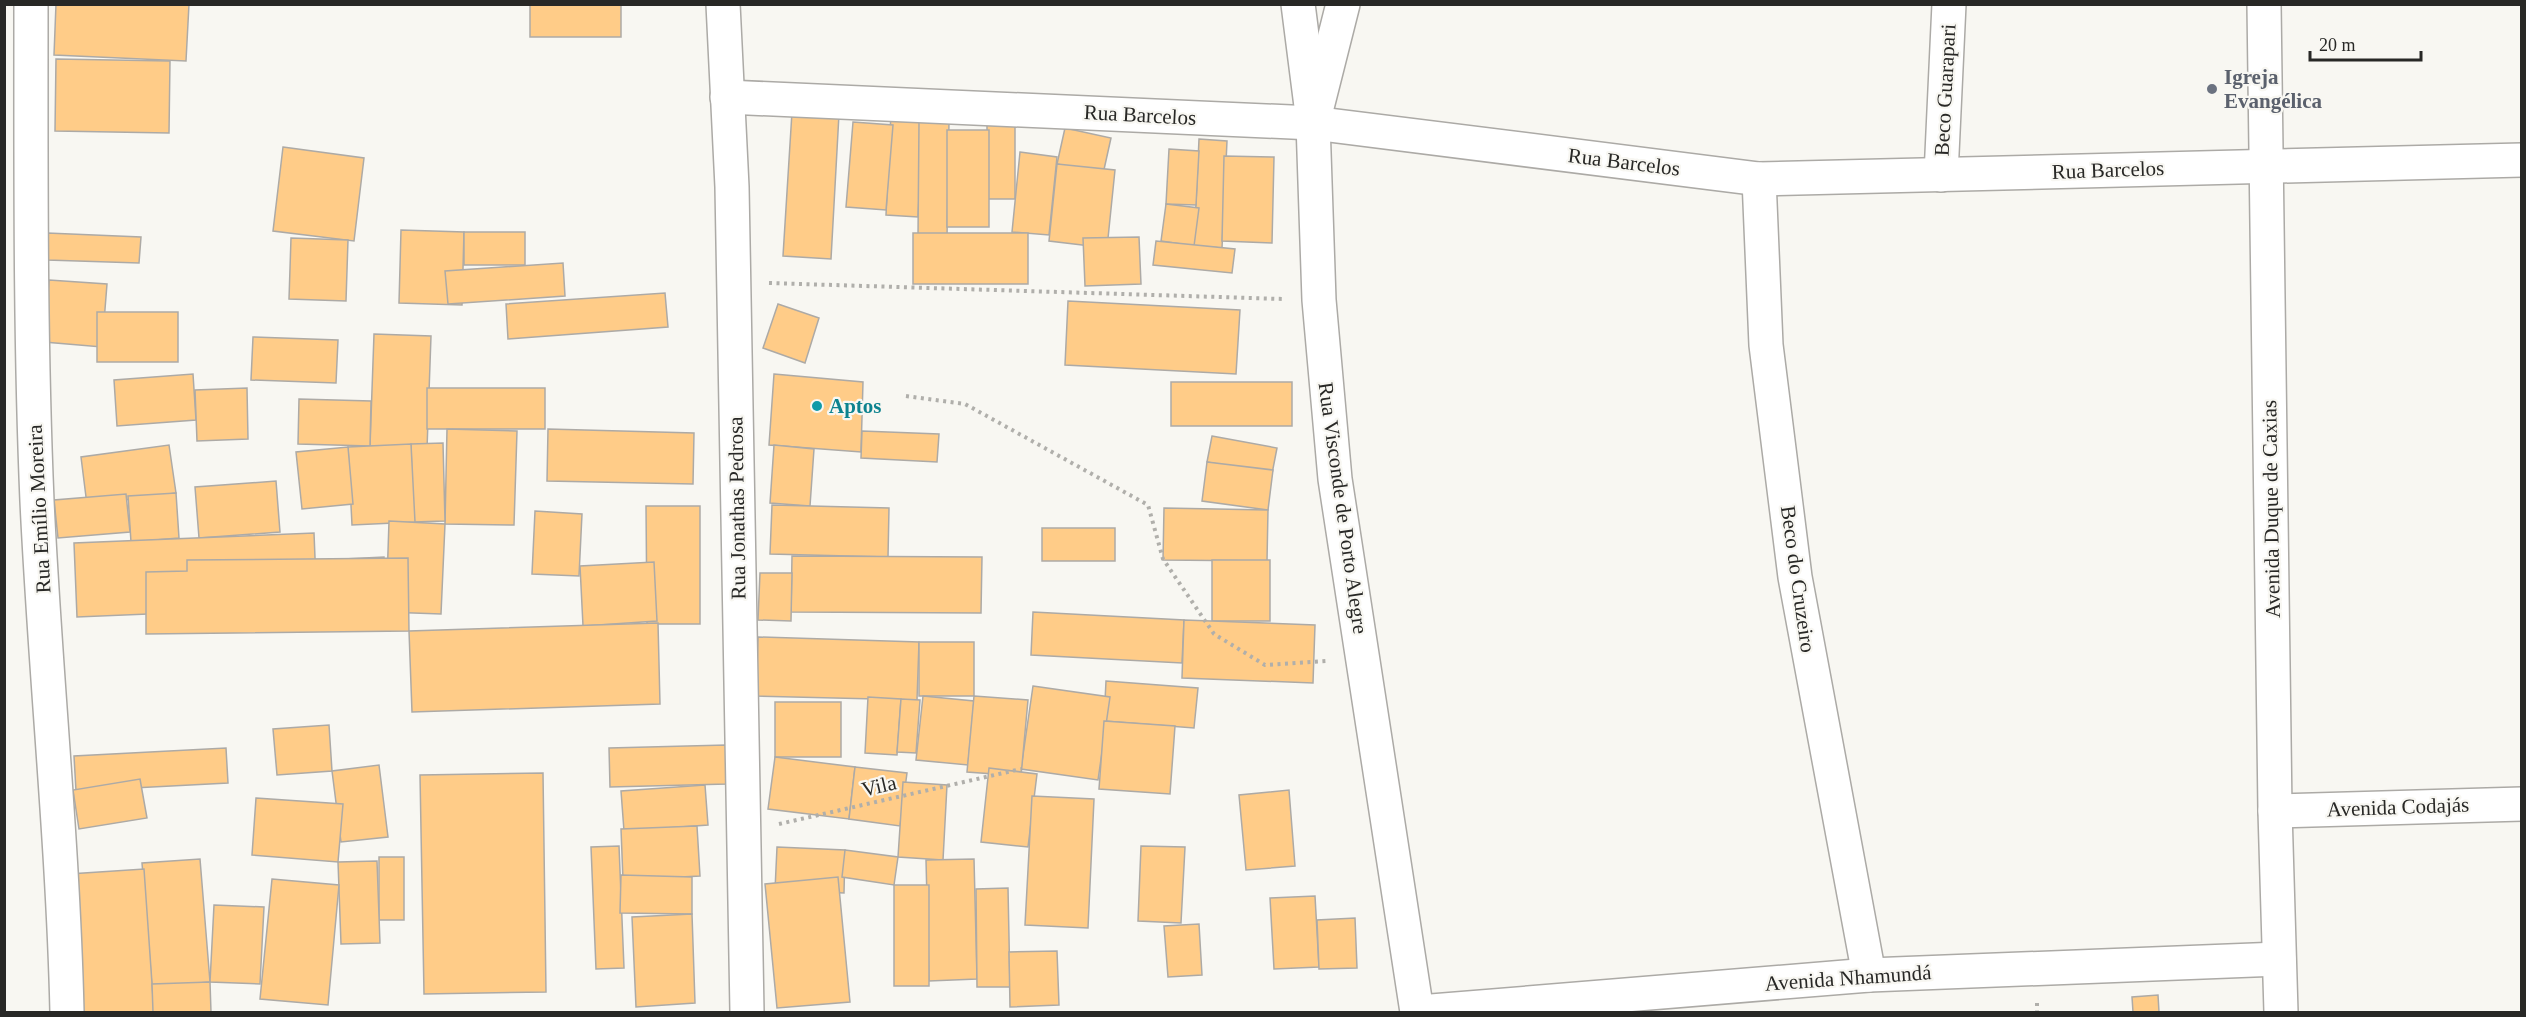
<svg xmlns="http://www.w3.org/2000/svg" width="2526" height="1017" font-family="'Times New Roman',serif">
	<rect width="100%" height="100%" fill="#f8f7f2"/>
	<g fill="#fc8" stroke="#adaaa6" stroke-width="1.5">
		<path d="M 56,4 L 189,4 L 186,61 L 54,55 Z"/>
		<rect x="530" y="4" width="91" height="33"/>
		<path d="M 56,59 L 170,61 L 169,133 L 55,131 Z"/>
		<path d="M 792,112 L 839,114 L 831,259 L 783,256 Z"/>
		<path d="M 891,113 L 923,115 L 918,217 L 886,215 Z"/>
		<path d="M 853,122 L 893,125 L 886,210 L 846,207 Z"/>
		<path d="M 919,122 L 949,122 L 947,237 L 918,237 Z"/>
		<rect x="987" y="122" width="28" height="77"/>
		<path d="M 1065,128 L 1111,138 L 1103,174 L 1057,164 Z"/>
		<rect x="947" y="130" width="42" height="97"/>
		<path d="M 1199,139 L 1227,141 L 1222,248 L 1194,246 Z"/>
		<path d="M 283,147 L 364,158 L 354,241 L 273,231 Z"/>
		<path d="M 1169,149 L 1199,151 L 1196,205 L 1166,204 Z"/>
		<path d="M 1020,152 L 1057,157 L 1049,235 L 1012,232 Z"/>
		<path d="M 1224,156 L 1274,157 L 1272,243 L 1222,241 Z"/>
		<path d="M 1057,164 L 1115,170 L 1107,248 L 1049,241 Z"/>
		<path d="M 1166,204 L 1199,208 L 1194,246 L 1161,241 Z"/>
		<path d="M 401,230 L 464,232 L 462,305 L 399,303 Z"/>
		<rect x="464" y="232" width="61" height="33"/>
		<path d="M 47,233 L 141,237 L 139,263 L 47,260 Z"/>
		<rect x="913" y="233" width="115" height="51"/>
		<path d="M 1139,237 L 1141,284 L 1085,286 L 1083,238 Z"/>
		<path d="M 291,238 L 348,240 L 346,301 L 289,299 Z"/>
		<path d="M 1156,241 L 1235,249 L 1232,273 L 1153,265 Z"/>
		<path d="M 563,263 L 565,296 L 448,304 L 445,271 Z"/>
		<path d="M 49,280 L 107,284 L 102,347 L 44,342 Z"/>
		<path d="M 665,293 L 668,327 L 508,339 L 506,304 Z"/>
		<path d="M 1068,301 L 1240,310 L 1236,374 L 1065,365 Z"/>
		<path d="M 778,304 L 819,318 L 805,363 L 763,348 Z"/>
		<rect x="97" y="312" width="81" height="50"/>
		<path d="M 374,334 L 431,336 L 427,449 L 370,446 Z"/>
		<path d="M 253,337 L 338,340 L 336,383 L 251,380 Z"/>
		<path d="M 193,374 L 196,420 L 117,426 L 114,380 Z"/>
		<path d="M 774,374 L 863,382 L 861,452 L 769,445 Z"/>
		<rect x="1171" y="382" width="121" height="44"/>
		<path d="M 247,388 L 248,439 L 197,441 L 195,390 Z"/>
		<rect x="427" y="388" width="118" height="41"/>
		<path d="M 299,399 L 371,401 L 370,446 L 298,444 Z"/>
		<path d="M 447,429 L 517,431 L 514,525 L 445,524 Z"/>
		<path d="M 548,429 L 694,433 L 693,484 L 547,481 Z"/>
		<path d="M 862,431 L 939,434 L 937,462 L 861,458 Z"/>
		<path d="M 1212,436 L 1277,448 L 1272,474 L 1207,462 Z"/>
		<path d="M 443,443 L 445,521 L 413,522 L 411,444 Z"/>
		<path d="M 411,444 L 415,522 L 352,525 L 348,447 Z"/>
		<path d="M 169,445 L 176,493 L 87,505 L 81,457 Z"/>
		<path d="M 774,445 L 814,449 L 810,506 L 770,503 Z"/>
		<path d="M 348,447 L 353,504 L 302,509 L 296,452 Z"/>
		<path d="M 1207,462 L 1273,470 L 1268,510 L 1202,501 Z"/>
		<path d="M 276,481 L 280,532 L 199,538 L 195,487 Z"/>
		<path d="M 176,493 L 179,538 L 131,542 L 128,496 Z"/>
		<path d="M 126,494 L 130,532 L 58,538 L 54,500 Z"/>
		<path d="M 772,505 L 889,508 L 888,557 L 770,554 Z"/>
		<path d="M 646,506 L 700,506 L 700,624 L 647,624 Z"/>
		<path d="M 1164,508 L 1268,510 L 1267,561 L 1163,560 Z"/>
		<path d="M 535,511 L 582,514 L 579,576 L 532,574 Z"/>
		<path d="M 389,521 L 445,524 L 441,614 L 386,612 Z"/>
		<rect x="1042" y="528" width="73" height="33"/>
		<path d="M 314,533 L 317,607 L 77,617 L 74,543 Z"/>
		<path d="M 792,556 L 982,557 L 981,613 L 791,612 Z"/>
		<path d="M 384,557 L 386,612 L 346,613 L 344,559 Z"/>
		<path d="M 408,558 L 409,631 L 146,634 L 146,572 L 187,571 L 187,560 Z"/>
		<rect x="1212" y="560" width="58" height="61"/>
		<path d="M 654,562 L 657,621 L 583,626 L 580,566 Z"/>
		<path d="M 760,573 L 792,573 L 791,621 L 758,620 Z"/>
		<path d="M 1033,612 L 1184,620 L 1182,663 L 1031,655 Z"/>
		<path d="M 1184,620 L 1315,625 L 1313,683 L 1182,678 Z"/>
		<path d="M 658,623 L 660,704 L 412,712 L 409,631 Z"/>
		<path d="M 758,637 L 919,642 L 917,700 L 756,696 Z"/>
		<rect x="919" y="642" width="55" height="54"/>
		<path d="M 1106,681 L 1198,688 L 1194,728 L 1104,721 Z"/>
		<path d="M 1033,686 L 1110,697 L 1098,780 L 1021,769 Z"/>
		<path d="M 923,696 L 974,701 L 968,765 L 916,760 Z"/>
		<path d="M 974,696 L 1028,700 L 1021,776 L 967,772 Z"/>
		<path d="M 868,697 L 901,699 L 897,755 L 865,753 Z"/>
		<path d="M 901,699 L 920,700 L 916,753 L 897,752 Z"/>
		<rect x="775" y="702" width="66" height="55"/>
		<path d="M 1104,721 L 1175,726 L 1170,794 L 1099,789 Z"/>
		<path d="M 329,725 L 332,771 L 277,775 L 273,729 Z"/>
		<path d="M 726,745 L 727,784 L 610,787 L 609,748 Z"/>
		<path d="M 226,748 L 228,783 L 76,791 L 74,756 Z"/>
		<path d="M 775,757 L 855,767 L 849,819 L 768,809 Z"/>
		<path d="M 379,765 L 388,837 L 341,842 L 332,771 Z"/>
		<path d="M 855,767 L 907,773 L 900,826 L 849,819 Z"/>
		<path d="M 989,768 L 1037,774 L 1028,847 L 981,842 Z"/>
		<path d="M 543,773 L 546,992 L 424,994 L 420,775 Z"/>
		<path d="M 140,779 L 147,818 L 79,829 L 73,790 Z"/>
		<path d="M 903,782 L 947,785 L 943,860 L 898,857 Z"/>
		<path d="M 705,785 L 708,825 L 624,831 L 621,791 Z"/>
		<path d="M 1289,790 L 1295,866 L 1246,870 L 1239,795 Z"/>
		<path d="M 1032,796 L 1094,799 L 1088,928 L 1025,925 Z"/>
		<path d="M 256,798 L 343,804 L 338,862 L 252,855 Z"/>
		<path d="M 697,826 L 700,876 L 623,880 L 621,829 Z"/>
		<path d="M 619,846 L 624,968 L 596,969 L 591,847 Z"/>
		<path d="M 1141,846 L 1185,847 L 1181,923 L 1138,921 Z"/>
		<path d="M 777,847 L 845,850 L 844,893 L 775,890 Z"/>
		<path d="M 845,850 L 898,857 L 894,885 L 842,877 Z"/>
		<rect x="379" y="857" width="25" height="63"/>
		<path d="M 200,859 L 210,982 L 152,987 L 142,863 Z"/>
		<path d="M 974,859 L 977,979 L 929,981 L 926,860 Z"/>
		<path d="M 377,861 L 380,943 L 341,944 L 338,862 Z"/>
		<path d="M 144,869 L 154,1012 L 78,1012 L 69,874 Z"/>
		<path d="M 621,875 L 692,877 L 692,914 L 620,913 Z"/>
		<path d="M 838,877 L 850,1002 L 777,1008 L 765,884 Z"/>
		<path d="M 272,879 L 339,885 L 328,1005 L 260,999 Z"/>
		<rect x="894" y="885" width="35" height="101"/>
		<path d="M 1008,888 L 1010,987 L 977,987 L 976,889 Z"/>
		<path d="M 1315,896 L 1319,967 L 1274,969 L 1270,898 Z"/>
		<path d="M 214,905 L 264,907 L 260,984 L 210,982 Z"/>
		<path d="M 692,914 L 695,1003 L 636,1007 L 632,917 Z"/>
		<path d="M 1355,918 L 1357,968 L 1319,969 L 1317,920 Z"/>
		<path d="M 1199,924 L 1202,975 L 1168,977 L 1164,926 Z"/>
		<path d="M 1057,951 L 1059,1005 L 1010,1007 L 1009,952 Z"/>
		<path d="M 210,982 L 211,1012 L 153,1012 L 152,984 Z"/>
		<path d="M 2158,995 L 2159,1012 L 2133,1012 L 2132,997 Z"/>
	</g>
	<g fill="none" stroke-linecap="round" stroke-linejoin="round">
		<defs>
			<g id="minor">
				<path d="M 31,4 C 31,170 30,336 37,501 C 45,672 63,842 67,1012"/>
				<path d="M 723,4 L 732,187 L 747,1012"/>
				<path d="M 1298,4 L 1311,106"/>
				<path d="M 1343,4 L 1313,123 L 1319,300 L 1335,479 L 1417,1012"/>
				<path d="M 2264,4 L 2275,811 L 2281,1012"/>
				<path d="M 727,97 L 1313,123 L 1759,179 L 2522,160"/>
				<path d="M 1941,175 L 1949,4"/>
				<path d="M 1759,179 L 1766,345 L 1795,577 L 1869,975"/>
				<path d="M 2275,811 L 2522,804"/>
				<path d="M 1419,1012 L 1869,975 L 2279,959"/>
			</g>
		</defs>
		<use href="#minor" stroke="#acaaa6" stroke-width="36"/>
		<g stroke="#b0afab" stroke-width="4" stroke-dasharray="3 4.5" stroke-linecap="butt">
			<path d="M 769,283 L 1283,299"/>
			<path d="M 906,396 L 965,404 L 1148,505 L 1163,559 L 1214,634 L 1265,665 L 1327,661"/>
			<path d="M 779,824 L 1021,769"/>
			<path d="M 2037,1003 L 2037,1012"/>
		</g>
		<use href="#minor" stroke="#fff" stroke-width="33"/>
	</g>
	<circle fill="#6b7280" stroke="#f8f7f2" stroke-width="2" cx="2212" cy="89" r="6"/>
	<circle fill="#0f9aa8" stroke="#f8f7f2" stroke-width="2" cx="817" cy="406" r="6"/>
	<g text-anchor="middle" stroke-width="4.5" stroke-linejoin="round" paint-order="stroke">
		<g font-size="21" font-weight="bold" fill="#5b616d" stroke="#f8f7f2" text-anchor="start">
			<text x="2224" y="84">Igreja<tspan x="2224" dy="24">Evangélica</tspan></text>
		</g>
		<g font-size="21" fill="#282826" stroke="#f8f7f2">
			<text transform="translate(1945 90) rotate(-87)" y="7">Beco Guarapari</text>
			<text transform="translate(1140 115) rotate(3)" y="7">Rua Barcelos</text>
			<text transform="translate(1624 162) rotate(7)" y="7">Rua Barcelos</text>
			<text transform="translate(2108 170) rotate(-2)" y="7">Rua Barcelos</text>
			<text transform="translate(737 508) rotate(-91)" y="7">Rua Jonathas Pedrosa</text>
			<text transform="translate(1343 508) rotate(82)" y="7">Rua Visconde de Porto Alegre</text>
			<text transform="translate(39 509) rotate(-93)" y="7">Rua Emílio Moreira</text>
			<text transform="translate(2271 509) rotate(-91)" y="7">Avenida Duque de Caxias</text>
			<text transform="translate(1798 579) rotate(82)" y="7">Beco do Cruzeiro</text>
			<text transform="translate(879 786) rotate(-13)" y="7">Vila</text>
			<text transform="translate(2398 807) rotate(-2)" y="7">Avenida Codajás</text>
			<text transform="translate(1848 978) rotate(-4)" y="7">Avenida Nhamundá</text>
		</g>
		<g font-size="21" font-weight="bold" fill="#0d838f" stroke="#f8f7f2" text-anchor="start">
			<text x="829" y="413">Aptos</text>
		</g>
	</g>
	<rect width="2526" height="1017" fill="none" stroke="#282826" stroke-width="12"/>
	<path d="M2310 51v9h111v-9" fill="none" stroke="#282826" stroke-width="3"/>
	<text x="2319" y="51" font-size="18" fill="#282826" stroke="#f8f7f2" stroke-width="4.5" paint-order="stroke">20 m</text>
</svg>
